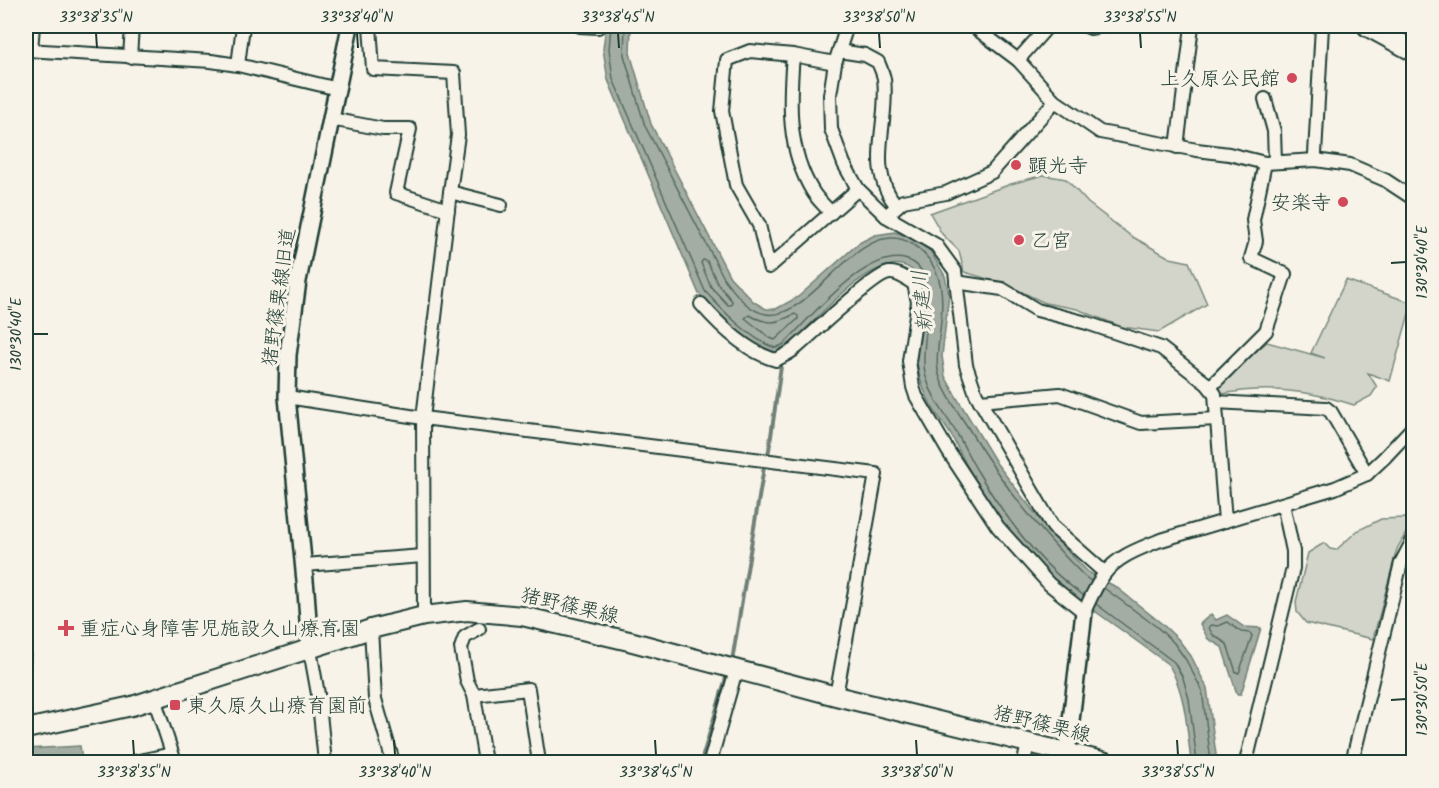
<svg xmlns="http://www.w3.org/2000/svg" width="1439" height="788" font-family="Kalam,'Klee One',sans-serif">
	<rect width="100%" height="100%" fill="#f7f3e8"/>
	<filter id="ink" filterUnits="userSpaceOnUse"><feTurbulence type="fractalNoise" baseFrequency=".0167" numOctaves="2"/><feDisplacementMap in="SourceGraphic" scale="12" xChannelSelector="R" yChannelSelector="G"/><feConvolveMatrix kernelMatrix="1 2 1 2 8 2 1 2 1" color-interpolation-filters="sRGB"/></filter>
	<g filter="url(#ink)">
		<g fill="#d3d5ca" stroke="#79897f" stroke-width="1.5">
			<path d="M 1043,175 L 1066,179 L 1088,203 L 1131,236 L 1170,258 L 1189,262 L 1207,304 L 1159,332 L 1122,327 L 1077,309 L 1045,303 L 1005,284 L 964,272 L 959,251 L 942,234 L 930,213 L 1011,184 Z"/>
			<path d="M 1346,280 L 1412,303 L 1390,381 L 1368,373 L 1377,387 L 1371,396 L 1354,405 C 1312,391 1266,385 1222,394 L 1218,384 L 1267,342 L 1325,358 L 1311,353 Z"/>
			<path d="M 1405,518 L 1413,520 L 1397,549 L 1373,639 L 1306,623 L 1297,612 L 1296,602 L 1308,553 L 1324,543 L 1330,549 L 1336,550 L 1357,531 L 1381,519 Z"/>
			<path d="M 26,593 L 32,636 L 28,710 L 26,711 Z"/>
		</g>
		<g fill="#a4ada3" stroke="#6f8077" stroke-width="1.5">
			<path d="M 606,26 L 631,26 L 630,53 L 651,124 L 730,277 L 754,302 L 766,309 L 776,309 L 798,297 L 859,243 L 875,235 L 895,232 L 913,238 L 931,252 L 945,276 L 949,294 L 942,356 L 945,376 L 957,398 L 997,464 L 1051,534 L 1088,572 L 1116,587 L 1161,623 L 1178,639 L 1191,656 L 1207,688 L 1217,762 L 1191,762 C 1187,728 1186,695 1169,665 C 1145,647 1120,629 1096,612 C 1085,604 1072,597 1062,588 C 1028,559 995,514 972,475 C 964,462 958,448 951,435 C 944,424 935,413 929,401 C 920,383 915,364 917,344 C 919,324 931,285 912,270 C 879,242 808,328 787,349 L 777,354 C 746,346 720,317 699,294 L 608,80 L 603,49 Z"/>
			<path d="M 1211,614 L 1216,620 L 1227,615 L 1244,627 L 1261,628 L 1241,694 L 1237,694 L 1222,647 L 1208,639 L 1200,624 Z"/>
			<path d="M 80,746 L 82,762 L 26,762 L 26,749 Z"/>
		</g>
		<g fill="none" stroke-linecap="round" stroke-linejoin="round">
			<g stroke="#546a60" stroke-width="1.5">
				<path d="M 611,26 L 609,49 L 613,79 L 705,291 C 721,309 753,342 776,348 L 784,344 C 809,319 874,238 914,263 C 942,281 917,349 926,377 C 932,398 945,414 956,432 C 964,445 970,460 978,472 C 1005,517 1040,566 1083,595"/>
				<path d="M 625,26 L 624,55 L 645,126 L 725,280 C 735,293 748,311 766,314 C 812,323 860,211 912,244 C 947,267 944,302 939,338 C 938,352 935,364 940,378 C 946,395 957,411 967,426 C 1000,481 1038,530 1084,576 L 1091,581"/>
				<path d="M 703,260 L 707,261 L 718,284 L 732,301 L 731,305 L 728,305 L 711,287 L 701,263 Z"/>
				<path d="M 795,314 L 798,316 L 798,319 L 775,340 L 770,338 L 745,318 L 749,315 C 769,325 775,324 795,314 Z"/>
				<path d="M 1104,588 L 1157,627 L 1174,643 L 1186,660 L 1202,690 L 1211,762"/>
				<path d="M 1096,604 L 1174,662 L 1183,678 L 1189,699 L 1197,762"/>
				<path d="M 1228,622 L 1241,632 L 1250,633 L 1252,636 L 1239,673 L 1236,672 L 1227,644 L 1213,635 L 1209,628 L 1211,625 L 1218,626 Z"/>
			</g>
			<g stroke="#6f8077" stroke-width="4">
				<path d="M 732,661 L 764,467 L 769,450 L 781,366 L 780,362"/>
				<path d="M 701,762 L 728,671"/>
			</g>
			<defs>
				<g id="minor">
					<path d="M 370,26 L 373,69 L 454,73 L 458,135 L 450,192"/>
					<path d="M 580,26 L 598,27"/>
					<path d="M 847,26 L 835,63 L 830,95 L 831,129 L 844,164 L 858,189 L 886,216 L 936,245 L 955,271 L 966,365 L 976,394 L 1053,527 L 1105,573"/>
					<path d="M 973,26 L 1018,60 L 1055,101 L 1100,132 L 1197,150 L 1229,154 L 1265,163 L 1316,160 L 1350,165 L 1385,180 L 1414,199"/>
					<path d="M 1086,26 L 1091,28 L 1101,26"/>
					<path d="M 26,50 L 211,61 L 238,65 L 338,89"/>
					<path d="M 31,50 L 33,26"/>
					<path d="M 839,51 L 865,55 L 878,62 C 880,67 883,73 884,79 C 890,123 864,168 897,206"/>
					<path d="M 793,55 C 789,102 787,150 813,192 C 817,199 825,206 831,213"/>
					<path d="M 130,57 L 132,26"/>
					<path d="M 1018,60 L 1048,26"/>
					<path d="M 835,63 L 793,55 L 750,51 L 727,60 L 722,111 L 736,185 L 759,225 L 769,267 L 858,189"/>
					<path d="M 238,65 L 243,26"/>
					<path d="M 1265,99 L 1274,131 L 1275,161"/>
					<path d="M 331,119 L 383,129 L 410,129 L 396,193 L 448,210"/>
					<path d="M 1177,147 L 1192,26"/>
					<path d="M 1316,160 L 1315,154 L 1322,26"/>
					<path d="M 886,216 L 903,201 L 946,193 L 992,172 L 1055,101"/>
					<path d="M 956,282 L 1002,289 L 1037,310 L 1087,323 L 1161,348 L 1207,384 L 1215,394 L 1225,521"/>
					<path d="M 701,304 C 721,327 747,352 776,360 C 783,356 790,353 796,348 C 811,335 874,275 889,273 C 898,272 907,279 914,284 L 918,302 L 909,361 L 913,387 L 916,396 L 948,451 L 998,527 L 1049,584 L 1084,612 C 1090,599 1096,585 1105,573 C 1118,556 1139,549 1158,541 L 1335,488 L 1367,474 L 1384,458 L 1414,426"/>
					<path d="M 1210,387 L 1266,331 L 1285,274 L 1251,258 L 1256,241 L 1253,220 L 1265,163"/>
					<path d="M 287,397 L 423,418 L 876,474 L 836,696"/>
					<path d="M 980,401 L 1060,394 L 1141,423 L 1217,419"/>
					<path d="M 1216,402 L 1326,408 L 1331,412 L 1367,474"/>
					<path d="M 304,565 L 423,556"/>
					<path d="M 424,616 L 423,418 L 450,192 L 501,205"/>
					<path d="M 371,629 L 375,699 L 393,762"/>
					<path d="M 479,629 L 465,637 L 461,648 L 467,681 L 474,695 L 485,762"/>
					<path d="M 310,650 L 318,694 L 325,762"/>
					<path d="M 474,695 L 528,689 L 539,762"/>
					<path d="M 154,698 L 175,762"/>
					<path d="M 134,762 L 172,754"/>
					<path d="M 710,762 L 736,670"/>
					<path d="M 1024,762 L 1028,743"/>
					<path d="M 1246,762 L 1293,568 L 1293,551 L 1283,504"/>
					<path d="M 1352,762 L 1401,563 L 1414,538"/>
				</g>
				<g id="tertiary">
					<path d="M 310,650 L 306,591 L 287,397 L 288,355 L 298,281 L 350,26"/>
					<path d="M 1066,762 L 1084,612"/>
				</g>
				<path id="secondary" d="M 26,729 L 132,706 L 371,629 L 424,616 L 467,611 L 522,616 L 629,641 L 836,696 L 1106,762"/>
				<path id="primary" d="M 1368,26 L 1414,51"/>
			</defs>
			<use href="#minor" stroke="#1f3d34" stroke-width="16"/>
			<use href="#tertiary" stroke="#1f3d34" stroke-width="20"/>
			<use href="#secondary" stroke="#1f3d34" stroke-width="22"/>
			<use href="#primary" stroke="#1f3d34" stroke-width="24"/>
			<use href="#minor" stroke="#f7f3e8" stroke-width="12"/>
			<use href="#tertiary" stroke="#f7f3e8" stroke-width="15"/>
			<use href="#secondary" stroke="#f7f3e8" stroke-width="18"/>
			<use href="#primary" stroke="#f7f3e8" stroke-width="20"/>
		</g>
	</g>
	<path fill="none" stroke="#1f3d34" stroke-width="2" d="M 96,33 L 97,48M 357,33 L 358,48M 618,33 L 619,48M 879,33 L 880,48M 1140,33 L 1141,48M 1391,263 L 1406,262M 33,334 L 48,334M 1391,700 L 1406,699M 133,740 L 134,755M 394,740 L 395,755M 655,740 L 656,755M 916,740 L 917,755M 1177,740 L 1178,755"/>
	<g fill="#d1495b" stroke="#f7f3e8" stroke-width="2">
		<circle cx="1292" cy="78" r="6"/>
		<circle cx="1016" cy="165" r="6"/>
		<circle cx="1343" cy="202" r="6"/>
		<circle cx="1019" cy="240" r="6"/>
		<path d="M63 619h6v6h6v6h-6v6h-6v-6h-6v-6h6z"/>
		<rect x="169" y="699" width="12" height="12" rx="3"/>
	</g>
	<g text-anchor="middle" stroke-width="6" stroke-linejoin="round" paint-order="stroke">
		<g font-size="20" fill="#1f3d34" stroke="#f7f3e8" text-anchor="start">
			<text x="1280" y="85" text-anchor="end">上久原公民館</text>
			<text x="1028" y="172">顕光寺</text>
			<text x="1331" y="209" text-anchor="end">安楽寺</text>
			<text x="1031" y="247">乙宮</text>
			<text x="80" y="635">重症心身障害児施設久山療育園</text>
			<text x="187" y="712">東久原久山療育園前</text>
		</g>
		<g font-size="20" fill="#1f3d34" stroke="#f7f3e8">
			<text transform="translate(278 297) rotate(-82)" y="7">猪野篠栗線旧道</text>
			<text transform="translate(570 605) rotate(13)" y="7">猪野篠栗線</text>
			<text transform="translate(1042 723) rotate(14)" y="7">猪野篠栗線</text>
		</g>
		<g font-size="21" font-style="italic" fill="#405950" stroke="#f7f3e8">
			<text transform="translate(922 301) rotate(-95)" y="7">新建川</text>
		</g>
	</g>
	<rect width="1439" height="788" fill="none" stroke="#f7f3e8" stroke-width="66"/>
	<rect x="33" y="33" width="1373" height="722" fill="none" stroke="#1f3d34" stroke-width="2"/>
	<g font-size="15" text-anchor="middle" fill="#1f3d34">
		<text x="96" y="22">33°38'35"N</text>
		<text x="357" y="22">33°38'40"N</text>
		<text x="618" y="22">33°38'45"N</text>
		<text x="879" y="22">33°38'50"N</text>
		<text x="1140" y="22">33°38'55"N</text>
		<text transform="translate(1422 262) rotate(-90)" y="5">130°30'40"E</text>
		<text transform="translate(16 334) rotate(-90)" y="5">130°30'40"E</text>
		<text transform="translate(1422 699) rotate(-90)" y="5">130°30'50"E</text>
		<text x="134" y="777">33°38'35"N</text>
		<text x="395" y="777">33°38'40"N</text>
		<text x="656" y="777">33°38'45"N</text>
		<text x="917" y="777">33°38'50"N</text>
		<text x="1178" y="777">33°38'55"N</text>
	</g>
</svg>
